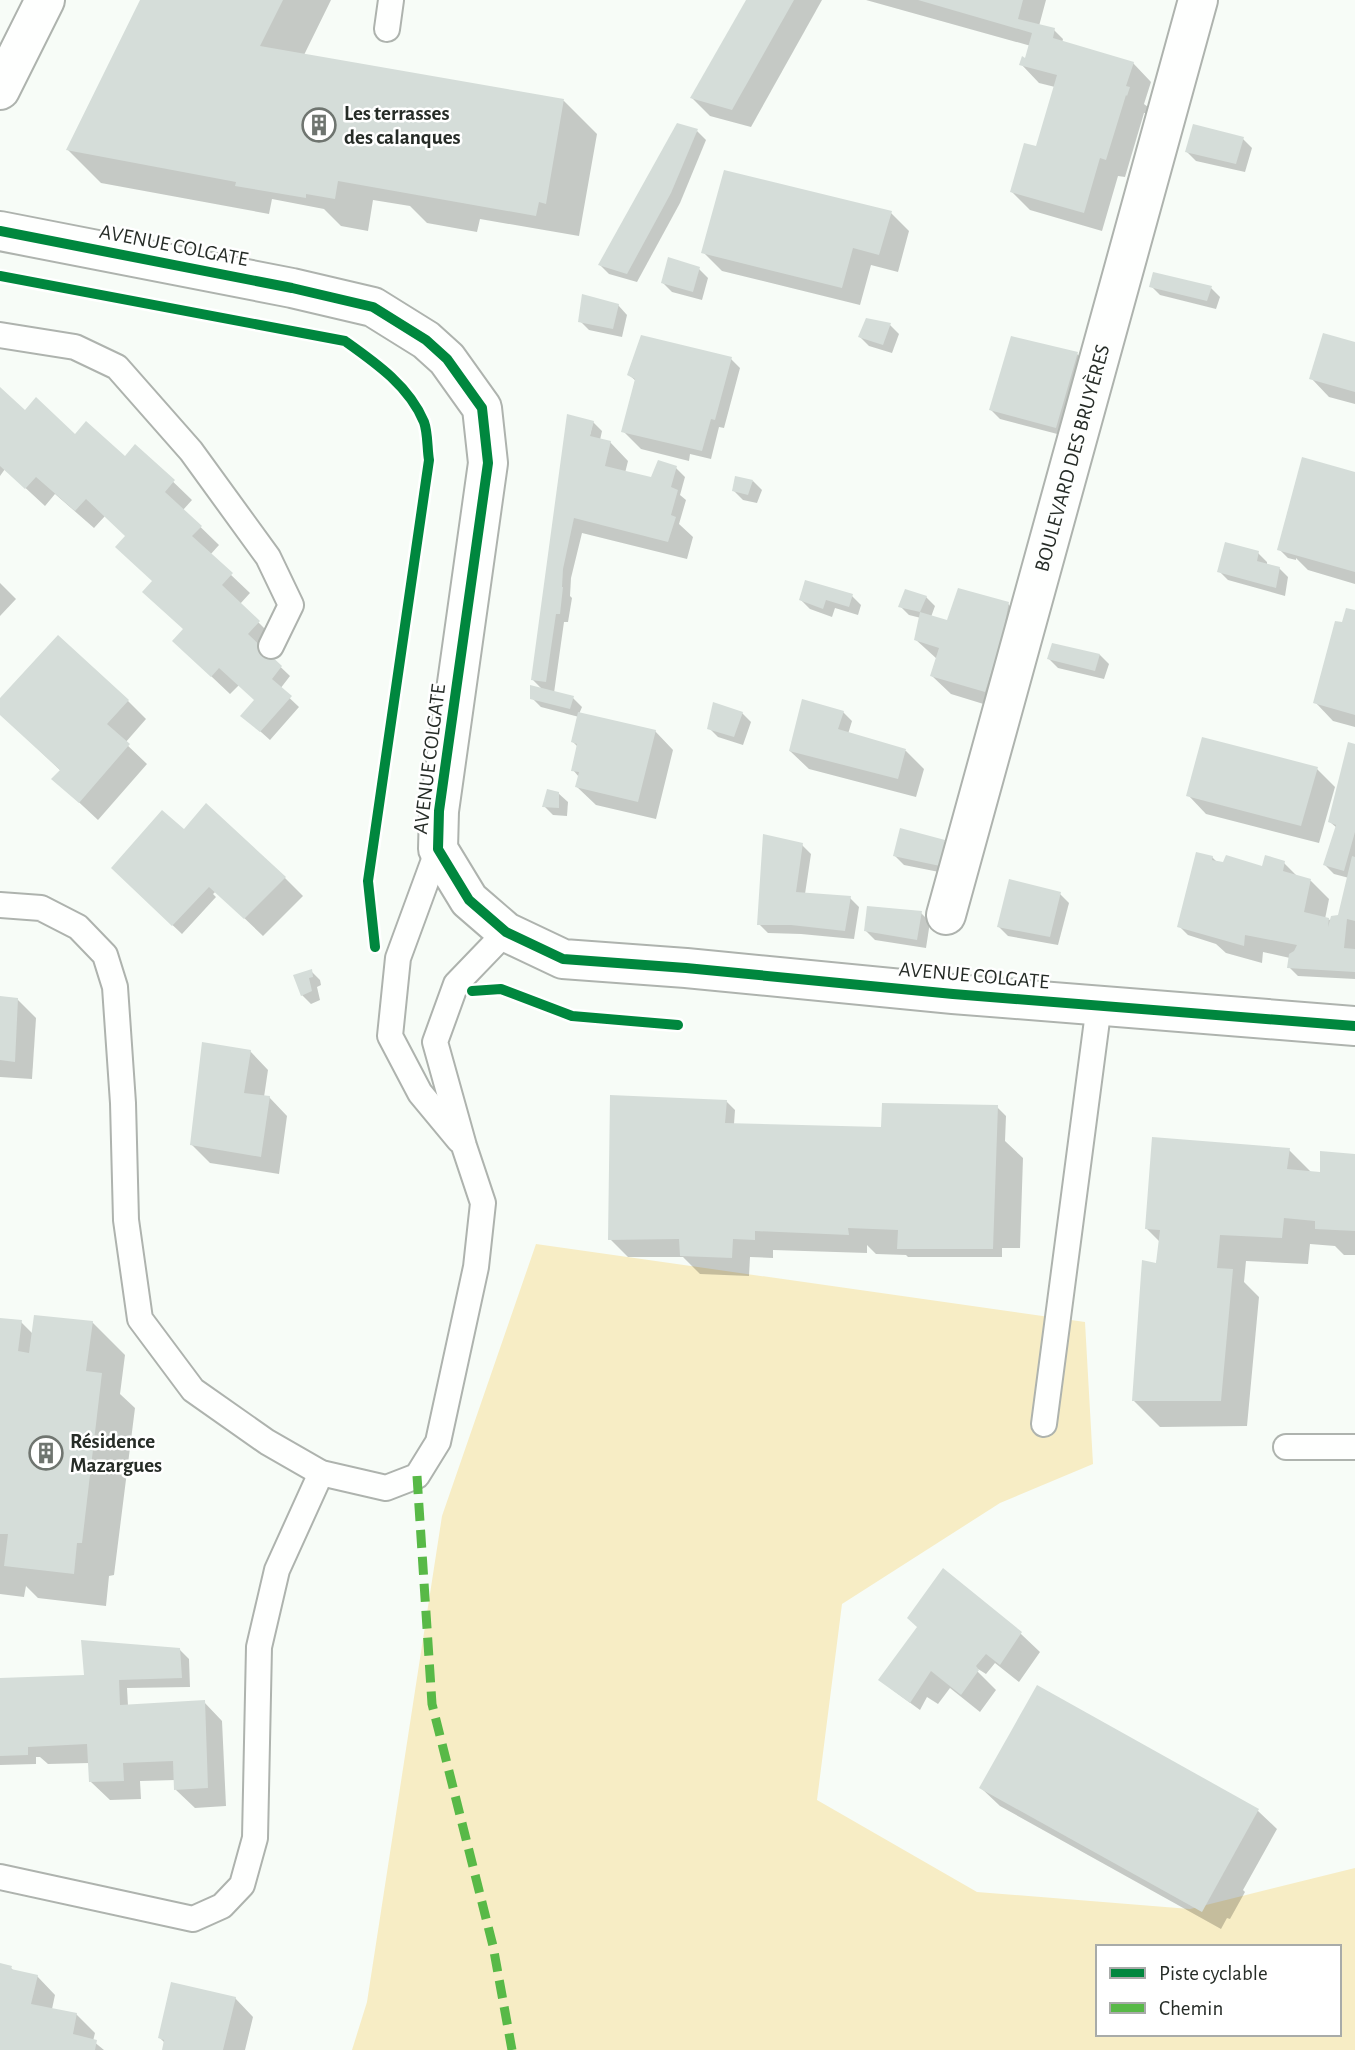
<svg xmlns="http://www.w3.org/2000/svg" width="1355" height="2050" font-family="'Alegreya Sans',sans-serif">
	<rect width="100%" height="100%" fill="#f7fcf7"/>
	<path fill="#f7edc5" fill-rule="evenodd" d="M 536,1244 L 1085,1322 L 1093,1464 L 1000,1503 L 842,1604 L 817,1800 L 977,1892 L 1190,1909 L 1355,1868 L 1355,2050 L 352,2050 L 367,2002 L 442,1516 ZM 1098,1947 L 1339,1947 L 1339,2034 L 1098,2034 Z"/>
	<g fill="#0003">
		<path d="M 142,0 L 331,0 L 304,55 L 564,101 L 597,134 L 579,236 L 480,219 L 477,232 L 427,223 L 410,206 L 373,200 L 368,231 L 341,226 L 324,209 L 272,199 L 269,214 L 101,183 L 68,150 Z"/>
		<path d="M 748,0 L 822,0 L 751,127 L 710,116 L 692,98 Z"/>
		<path d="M 866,0 L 1046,0 L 1039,26 L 1054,30 L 1063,39 L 1062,43 L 1133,63 L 1151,82 L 1144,104 L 1148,107 L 1146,113 L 1144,113 L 1125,177 L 1118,176 L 1102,231 L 1030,210 L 1012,192 L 1037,148 L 1055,87 L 1039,83 L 1021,64 L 1027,60 L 1031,46 Z"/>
		<path d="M 697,131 L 706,140 L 680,203 L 637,282 L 609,274 L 600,265 Z"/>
		<path d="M 1243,139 L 1252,148 L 1245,172 L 1196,161 L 1187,152 Z"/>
		<path d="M 891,213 L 909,231 L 898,272 L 871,265 L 860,305 L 722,271 L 703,252 Z"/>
		<path d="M 699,269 L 708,278 L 702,300 L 672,292 L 663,283 Z"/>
		<path d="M 1151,286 L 1211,288 L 1220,297 L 1216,309 L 1160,295 Z"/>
		<path d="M 618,305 L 627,315 L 622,337 L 589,330 L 580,321 Z"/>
		<path d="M 890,325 L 899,334 L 892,353 L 869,346 L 860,337 Z"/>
		<path d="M 1355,343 L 1355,404 L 1329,397 L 1311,378 Z"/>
		<path d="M 1077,354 L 1086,363 L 1065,436 L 1000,419 L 991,410 Z"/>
		<path d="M 731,359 L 740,368 L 724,428 L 719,427 L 711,459 L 690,454 L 689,461 L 641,449 L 623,431 L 636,381 L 629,375 Z"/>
		<path d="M 0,390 L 25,412 L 125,458 L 136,446 L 192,500 L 183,510 L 219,545 L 210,555 L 250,593 L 240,604 L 277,641 L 266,653 L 290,676 L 280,689 L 299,707 L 270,740 L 252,724 L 256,700 L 239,685 L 230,694 L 193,659 L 184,630 L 127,536 L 105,516 L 94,528 L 55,494 L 45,506 L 5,469 L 0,476 Z"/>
		<path d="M 593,422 L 602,431 L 600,440 L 610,442 L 628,461 L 625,473 L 659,482 L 676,468 L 685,477 L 680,495 L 686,500 L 679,524 L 693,537 L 687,559 L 582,533 L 571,578 L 570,596 L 572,598 L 568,622 L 564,622 L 554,693 L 573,698 L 582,707 L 579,714 L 655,731 L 673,750 L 656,819 L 596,805 L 577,787 L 579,777 L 573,770 L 578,747 L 573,742 L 579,717 L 541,707 L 532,698 L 544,691 L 533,680 Z"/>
		<path d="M 1355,474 L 1355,584 L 1308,570 L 1296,558 L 1296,560 L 1288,558 L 1279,549 Z"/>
		<path d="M 753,481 L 762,490 L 757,503 L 743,500 L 734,491 Z"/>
		<path d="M 1258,553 L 1267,562 L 1267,565 L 1279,568 L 1288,577 L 1285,596 L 1228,580 L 1219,571 Z"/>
		<path d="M 0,583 L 16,599 L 0,616 Z"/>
		<path d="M 852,596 L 861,605 L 858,615 L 835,608 L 832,617 L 810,609 L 801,600 Z"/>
		<path d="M 926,597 L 935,606 L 931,617 L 956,625 L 1008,604 L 1017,613 L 1003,710 L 951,694 L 932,676 L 937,659 L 915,639 L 921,618 L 909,615 L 900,606 Z"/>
		<path d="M 1355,612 L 1355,727 L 1333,721 L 1315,702 Z"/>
		<path d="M 1100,655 L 1109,664 L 1104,679 L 1058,668 L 1049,659 Z"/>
		<path d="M 0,701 L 128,701 L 146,719 L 125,743 L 147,764 L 98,820 L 54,779 L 61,771 L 0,713 Z"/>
		<path d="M 843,712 L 852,721 L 848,734 L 906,751 L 924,769 L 916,797 L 809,769 L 790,751 Z"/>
		<path d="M 742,713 L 751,722 L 743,745 L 718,737 L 709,728 Z"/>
		<path d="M 1355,746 L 1355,979 L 1298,976 L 1289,967 L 1290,958 L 1263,952 L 1262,963 L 1226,953 L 1216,944 L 1188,935 L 1179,926 L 1212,857 L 1218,863 L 1263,868 L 1284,863 L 1298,877 L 1311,881 L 1329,899 L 1325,919 L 1331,920 L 1338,917 L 1349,878 L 1334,874 L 1325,865 L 1337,828 L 1330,822 Z"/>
		<path d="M 1317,769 L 1335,787 L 1319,843 L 1206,814 L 1188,795 Z"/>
		<path d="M 558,793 L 568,802 L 567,816 L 553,815 L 544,806 Z"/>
		<path d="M 184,832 L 285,878 L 303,896 L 263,936 L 216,891 L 213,894 L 216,897 L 182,934 L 131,886 Z"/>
		<path d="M 945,842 L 954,851 L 949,874 L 904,865 L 895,856 Z"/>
		<path d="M 802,845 L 811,854 L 805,894 L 850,898 L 859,907 L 854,939 L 801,934 L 768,933 L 759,924 Z"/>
		<path d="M 1060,894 L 1069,903 L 1058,945 L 1008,936 L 999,927 Z"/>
		<path d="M 921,913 L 930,922 L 926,948 L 875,940 L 866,931 Z"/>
		<path d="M 311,971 L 320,980 L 321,985 L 317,987 L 320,1000 L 311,1004 L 302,995 Z"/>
		<path d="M 0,998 L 17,999 L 36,1018 L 32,1079 L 0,1077 Z"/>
		<path d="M 250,1051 L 268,1070 L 264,1097 L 269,1097 L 287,1116 L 279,1174 L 210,1163 L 191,1144 Z"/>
		<path d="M 726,1101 L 735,1110 L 734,1124 L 882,1129 L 997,1107 L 1006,1116 L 1005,1141 L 1023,1158 L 1020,1248 L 1002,1248 L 1002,1257 L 908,1257 L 906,1255 L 876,1254 L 867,1245 L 867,1253 L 773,1250 L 773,1258 L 750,1257 L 749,1276 L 700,1274 L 683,1257 L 628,1257 L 610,1239 Z"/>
		<path d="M 1289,1150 L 1312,1173 L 1322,1174 L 1355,1156 L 1355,1255 L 1344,1255 L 1335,1246 L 1310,1244 L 1308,1264 L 1246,1261 L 1244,1282 L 1259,1297 L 1247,1426 L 1160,1427 L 1133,1400 L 1160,1242 L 1146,1228 Z"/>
		<path d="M 0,1320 L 21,1322 L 33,1334 L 92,1322 L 125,1355 L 120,1394 L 135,1408 L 114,1575 L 109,1576 L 106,1606 L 38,1598 L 26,1586 L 24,1597 L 0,1594 Z"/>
		<path d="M 943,1570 L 1021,1634 L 1040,1652 L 1019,1682 L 995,1663 L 986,1674 L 978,1669 L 977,1671 L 996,1690 L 980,1712 L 950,1688 L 938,1704 L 927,1697 L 920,1710 L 890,1688 L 881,1679 L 919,1627 Z"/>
		<path d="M 180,1650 L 189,1659 L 190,1687 L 127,1688 L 128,1706 L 204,1702 L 222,1721 L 226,1806 L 195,1808 L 176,1790 L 176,1780 L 140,1781 L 141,1799 L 110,1800 L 91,1782 L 90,1763 L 48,1764 L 40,1757 L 36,1757 L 36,1764 L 0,1765 L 0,1680 L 85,1677 Z"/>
		<path d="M 1037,1687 L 1258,1811 L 1277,1829 L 1243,1890 L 1245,1892 L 1230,1919 L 1227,1918 L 1221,1929 L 1000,1806 L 981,1788 Z"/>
		<path d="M 0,1965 L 11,1968 L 15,1972 L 37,1976 L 55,1995 L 52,2009 L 76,2014 L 95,2033 L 93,2041 L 104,2050 L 0,2050 Z"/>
		<path d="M 235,1998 L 253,2017 L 245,2050 L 164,2050 L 165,2043 L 160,2038 Z"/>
	</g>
	<g fill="#d5ddd9">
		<path d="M 140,0 L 283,0 L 260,46 L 564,99 L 546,204 L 539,202 L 536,216 L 338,181 L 335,199 L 306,194 L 306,198 L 235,186 L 236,182 L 66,150 Z"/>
		<path d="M 746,0 L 794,0 L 732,110 L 690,98 Z"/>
		<path d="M 918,0 L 1023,0 L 1018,19 L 1055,28 L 1053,38 L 1134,62 L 1126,86 L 1130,87 L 1127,96 L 1126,95 L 1106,160 L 1100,158 L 1084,213 L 1010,192 L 1024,143 L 1036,146 L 1057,75 L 1019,65 L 1022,56 L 1025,58 L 1032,33 Z"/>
		<path d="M 677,123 L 698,129 L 671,193 L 627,274 L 598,265 Z"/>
		<path d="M 1193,124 L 1244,137 L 1236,164 L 1185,152 Z"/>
		<path d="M 724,170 L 892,211 L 879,255 L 853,248 L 842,288 L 701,253 Z"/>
		<path d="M 668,257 L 700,267 L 693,292 L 661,283 Z"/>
		<path d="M 1153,272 L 1212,286 L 1207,301 L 1149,287 Z"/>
		<path d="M 582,294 L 619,304 L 613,329 L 578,322 Z"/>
		<path d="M 866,318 L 891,323 L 883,345 L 858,337 Z"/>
		<path d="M 1323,333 L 1355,342 L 1355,392 L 1309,379 Z"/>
		<path d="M 641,335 L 732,357 L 715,420 L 711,419 L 702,451 L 621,432 L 635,379 L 627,375 Z"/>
		<path d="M 1011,336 L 1078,352 L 1056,428 L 989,410 Z"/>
		<path d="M 0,387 L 25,410 L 36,397 L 75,434 L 86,421 L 125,456 L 135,444 L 175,480 L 165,492 L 202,526 L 192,536 L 233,573 L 222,585 L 260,621 L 248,634 L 282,666 L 272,679 L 292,696 L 260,732 L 240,716 L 254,700 L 219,668 L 211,677 L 172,641 L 183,629 L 142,592 L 152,581 L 115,547 L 125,536 L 86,499 L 75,511 L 36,477 L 25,489 L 0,466 Z"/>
		<path d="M 567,414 L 594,421 L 590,436 L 611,441 L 605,466 L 651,477 L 658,460 L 677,466 L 671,487 L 678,490 L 671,515 L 676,517 L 668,542 L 574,518 L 563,569 L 562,587 L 563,587 L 560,614 L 556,614 L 546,682 L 531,680 Z"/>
		<path d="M 1302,457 L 1355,472 L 1355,572 L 1277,550 Z"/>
		<path d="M 735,476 L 753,480 L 748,495 L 732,491 Z"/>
		<path d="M 1225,542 L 1259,551 L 1257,561 L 1280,567 L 1276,588 L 1217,572 Z"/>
		<path d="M 805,580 L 853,594 L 849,607 L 826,600 L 823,609 L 799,600 Z"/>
		<path d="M 958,588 L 1009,602 L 1002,638 L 985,692 L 930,676 L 939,648 L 914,640 L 920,612 L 947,620 Z"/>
		<path d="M 905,589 L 927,596 L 920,612 L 898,607 Z"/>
		<path d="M 1346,608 L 1355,610 L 1355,715 L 1313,703 L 1335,621 L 1342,622 Z"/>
		<path d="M 58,635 L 129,700 L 107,724 L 130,744 L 79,803 L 51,779 L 60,770 L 0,715 L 0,698 Z"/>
		<path d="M 1052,643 L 1100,654 L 1095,671 L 1047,659 Z"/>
		<path d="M 530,685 L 574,696 L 570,709 L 530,699 Z"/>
		<path d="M 802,699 L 844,711 L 838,729 L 906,749 L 898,779 L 789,751 Z"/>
		<path d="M 713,702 L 743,712 L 734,737 L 707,729 Z"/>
		<path d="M 578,712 L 656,730 L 638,802 L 575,787 L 579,772 L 571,771 L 577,744 L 571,742 Z"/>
		<path d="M 1202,737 L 1318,767 L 1301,826 L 1186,796 Z"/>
		<path d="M 1348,742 L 1355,744 L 1355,832 L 1344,871 L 1323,865 L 1336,825 L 1328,822 Z"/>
		<path d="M 547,789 L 559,792 L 559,808 L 542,807 Z"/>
		<path d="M 206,803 L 286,877 L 244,919 L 209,887 L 172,926 L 111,868 L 162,810 L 184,829 Z"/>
		<path d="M 900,828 L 945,840 L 940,866 L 893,856 Z"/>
		<path d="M 763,834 L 803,843 L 796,892 L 851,896 L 845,931 L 791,925 L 757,925 Z"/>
		<path d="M 1196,852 L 1213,856 L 1212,860 L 1223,862 L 1226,855 L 1262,866 L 1265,855 L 1285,861 L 1283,871 L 1311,879 L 1304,912 L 1329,918 L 1328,927 L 1331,916 L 1338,915 L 1352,856 L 1355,857 L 1355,921 L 1347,919 L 1344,948 L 1355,949 L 1355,972 L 1287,968 L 1289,954 L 1294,951 L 1297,945 L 1245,935 L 1244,946 L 1177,927 Z"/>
		<path d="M 1009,879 L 1061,892 L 1050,937 L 997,927 Z"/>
		<path d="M 867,906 L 922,911 L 917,940 L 864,931 Z"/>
		<path d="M 312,969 L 313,977 L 309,978 L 312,991 L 301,996 L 293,975 Z"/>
		<path d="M 0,996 L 18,998 L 15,1062 L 0,1060 Z"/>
		<path d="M 202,1042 L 251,1050 L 244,1093 L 270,1096 L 261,1157 L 190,1145 Z"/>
		<path d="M 610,1095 L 727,1100 L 725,1123 L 881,1127 L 882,1103 L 998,1105 L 993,1249 L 897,1249 L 898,1230 L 848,1228 L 849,1235 L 755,1231 L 755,1240 L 733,1239 L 732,1258 L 680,1256 L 679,1239 L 608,1240 Z"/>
		<path d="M 1152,1137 L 1290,1148 L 1287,1169 L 1320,1172 L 1320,1151 L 1355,1154 L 1355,1231 L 1315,1229 L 1315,1221 L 1284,1218 L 1282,1238 L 1220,1235 L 1217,1268 L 1233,1269 L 1221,1401 L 1132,1401 L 1142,1260 L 1156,1263 L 1160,1230 L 1145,1229 Z"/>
		<path d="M 34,1315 L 93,1321 L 86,1371 L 102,1373 L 82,1543 L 77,1543 L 74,1574 L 4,1566 L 8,1534 L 0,1534 L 0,1318 L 22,1320 L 18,1351 L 29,1353 Z"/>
		<path d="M 943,1568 L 1022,1632 L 1000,1665 L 986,1654 L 976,1666 L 979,1670 L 961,1695 L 931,1671 L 910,1703 L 878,1680 L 917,1627 L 907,1618 Z"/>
		<path d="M 81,1640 L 180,1648 L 182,1678 L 119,1680 L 120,1705 L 205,1700 L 208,1788 L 174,1790 L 173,1761 L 123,1763 L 124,1781 L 89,1782 L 87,1744 L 28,1747 L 28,1755 L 0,1756 L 0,1678 L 84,1675 Z"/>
		<path d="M 1037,1685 L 1259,1809 L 1202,1912 L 979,1788 Z"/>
		<path d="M 0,1963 L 12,1966 L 11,1969 L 38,1975 L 31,2004 L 77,2013 L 73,2034 L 97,2040 L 95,2050 L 0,2050 Z"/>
		<path d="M 171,1982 L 236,1997 L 223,2050 L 162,2050 L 164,2040 L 158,2038 Z"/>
	</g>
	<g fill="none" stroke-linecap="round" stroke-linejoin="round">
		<defs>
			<g id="service">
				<path d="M 387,29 L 391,0"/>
				<path d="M 0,335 L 75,347 L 117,367 L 191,451 L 268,557 L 291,605 L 271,646"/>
				<path d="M 438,849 L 398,958 L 390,1036 L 420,1093 L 459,1140"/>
				<path d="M 0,905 L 41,908 L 78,927 L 105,955 L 115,987 L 123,1103 L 126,1220 L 140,1319 L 193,1390 L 267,1442 L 321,1473 L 386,1488 L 417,1476 L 438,1442 L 476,1267 L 483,1203 L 464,1146 L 435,1042 L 456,984 L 506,932"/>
				<path d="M 1044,1424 L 1099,1005"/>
				<path d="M 1286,1447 L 1355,1447"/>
				<path d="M 0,1877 L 193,1919 L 222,1906 L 242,1885 L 255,1838 L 259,1647 L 277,1570 L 321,1473"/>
			</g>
			<g id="minor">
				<path d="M 0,90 L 45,0"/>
				<path id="s1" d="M 946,915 L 1198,0"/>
			</g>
			<path id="tertiary" d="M 0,231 L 292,288 L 373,307 L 426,340 L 447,359 L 482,408 L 488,463 L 439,811 L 438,849 L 469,900 L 506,932 L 563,959 L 686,968 L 953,994 L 1355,1026"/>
		</defs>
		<use href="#service" stroke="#aeb3ae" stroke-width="28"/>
		<use href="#minor" stroke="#aeb3ae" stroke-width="42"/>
		<use href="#tertiary" stroke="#aeb3ae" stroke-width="42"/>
		<use href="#service" stroke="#fefffe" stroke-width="24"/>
		<use href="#minor" stroke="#fefffe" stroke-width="38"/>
		<use href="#tertiary" stroke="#fefffe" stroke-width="38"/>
		<path stroke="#58b947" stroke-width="9" stroke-dasharray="18 9" stroke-linecap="butt" d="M 417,1476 L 432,1704 L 493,1946 L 512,2050"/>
		<defs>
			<g id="cycleway">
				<path d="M 0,231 L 292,288 L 373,307 L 426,340 L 447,359 L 482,408 L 488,463 L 439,811 L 438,849 L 469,900 L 506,932 L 563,959 L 686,968 L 953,994 L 1355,1026"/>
				<path d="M 0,276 L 345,341 C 376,363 409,386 424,422 C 428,433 427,448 429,460 L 368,881 L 375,947"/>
				<path d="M 472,991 L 501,989 L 572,1016 L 678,1025"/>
			</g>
		</defs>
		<use href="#cycleway" stroke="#fff" stroke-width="15"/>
		<use href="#cycleway" stroke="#00873e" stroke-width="10"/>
	</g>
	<defs>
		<symbol id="building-ring" viewBox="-11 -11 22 22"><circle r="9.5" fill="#fff" stroke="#6f7570" stroke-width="1.5"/><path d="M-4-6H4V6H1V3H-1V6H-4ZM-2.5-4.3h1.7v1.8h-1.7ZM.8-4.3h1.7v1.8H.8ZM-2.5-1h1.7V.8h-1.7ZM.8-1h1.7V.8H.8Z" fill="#6f7570"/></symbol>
	</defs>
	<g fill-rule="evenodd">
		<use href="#building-ring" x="300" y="106" width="38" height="38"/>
		<use href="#building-ring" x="27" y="1434" width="38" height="38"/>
	</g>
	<g text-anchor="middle" stroke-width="5" stroke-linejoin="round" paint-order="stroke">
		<g font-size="21" font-weight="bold" fill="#262c27" stroke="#fff" text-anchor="start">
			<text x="344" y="120">Les terrasses<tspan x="344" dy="24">des calanques</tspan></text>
			<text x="70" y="1448">Résidence<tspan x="70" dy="24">Mazargues</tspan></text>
		</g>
		<g font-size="21" fill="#262c27" stroke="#fff">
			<text transform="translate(174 245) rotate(11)" y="7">AVENUE COLGATE</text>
			<text dy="7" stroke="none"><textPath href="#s1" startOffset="474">BOULEVARD DES BRUYÈRES</textPath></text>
			<text transform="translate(429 759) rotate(-83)" y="7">AVENUE COLGATE</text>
			<text transform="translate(974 975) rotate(5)" y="7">AVENUE COLGATE</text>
		</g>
	</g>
	<rect x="1096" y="1945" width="245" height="91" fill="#ffffff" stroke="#a8aba9" stroke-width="2"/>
	<rect x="1110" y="1968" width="35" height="10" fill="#00873e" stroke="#a8aba9" stroke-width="2"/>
	<text x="1159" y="1980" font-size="21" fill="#262c27">Piste cyclable</text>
	<rect x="1110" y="2003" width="35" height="10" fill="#58b947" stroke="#a8aba9" stroke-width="2"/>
	<text x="1159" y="2015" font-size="21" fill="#262c27">Chemin</text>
</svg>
